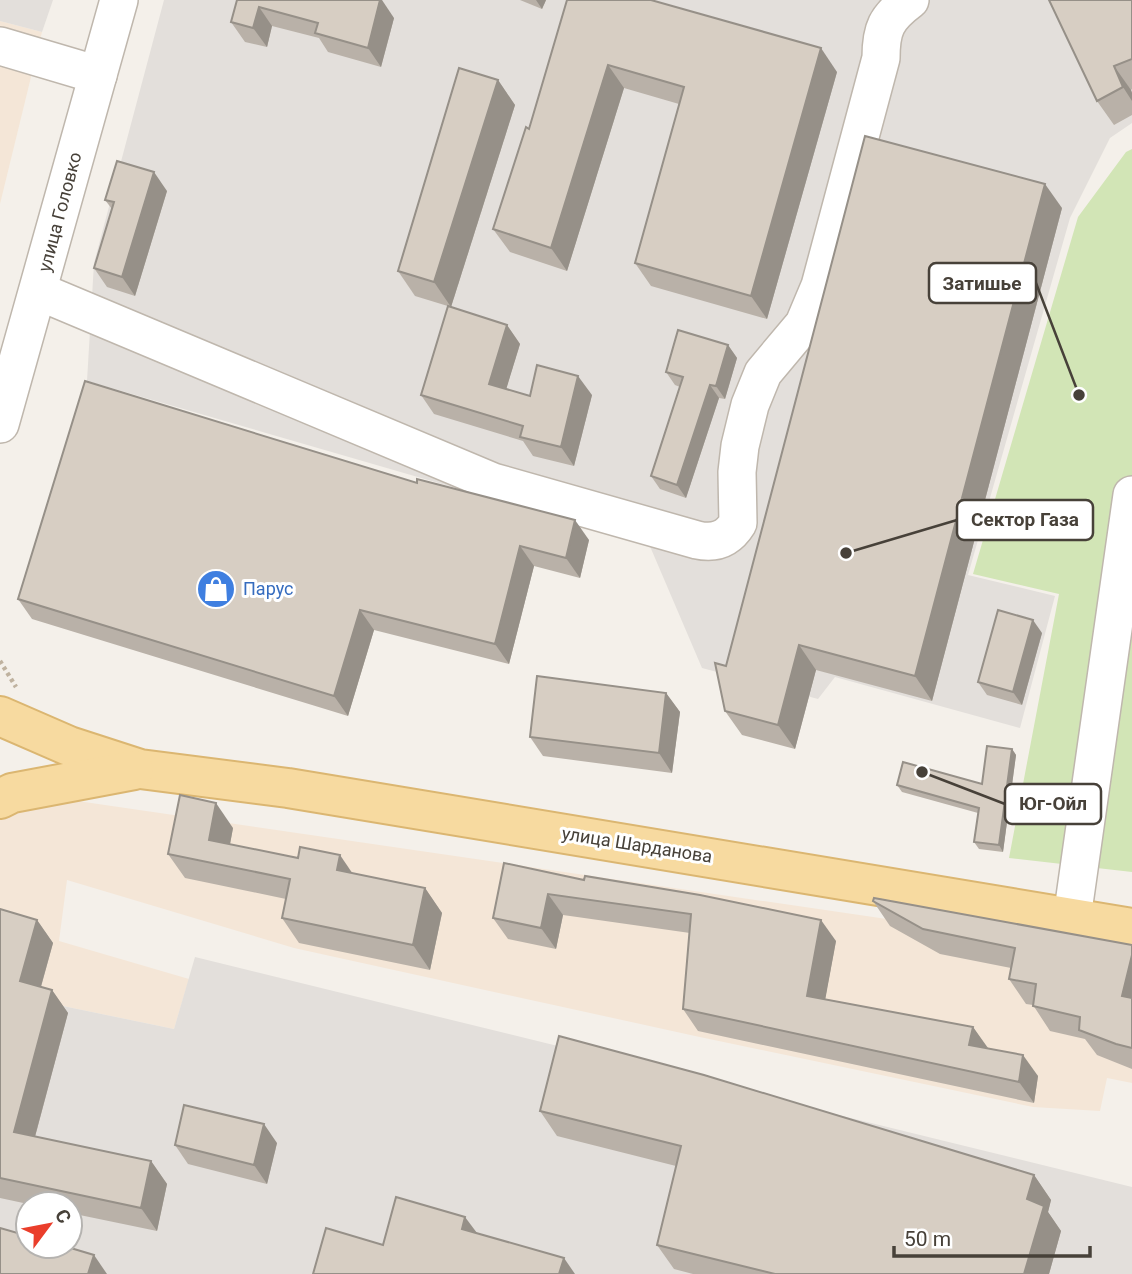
<svg xmlns="http://www.w3.org/2000/svg" width="1132" height="1274" font-family="Roboto,sans-serif">
	<rect width="100%" height="100%" fill="#f4f0ea"/>
	<g fill="#f4e6d7">
		<path d="M 0,21 L 42,32 L 0,204 Z"/>
		<path d="M 50,797 L 914,923 L 1132,960 L 1132,1083 L 1107,1078 L 1100,1111 L 1033,1107 L 695,1036 L 294,948 L 67,880 L 59,941 L 189,979 L 174,1029 L 0,993 L 0,809 Z"/>
	</g>
	<g fill="#e3dfdb" fill-rule="evenodd">
		<path d="M 0,0 L 53,0 L 42,32 L 0,21 Z"/>
		<path d="M 164,0 L 1132,0 L 1132,123 L 1110,138 L 1070,218 L 968,575 L 1055,596 L 1020,728 L 835,677 L 818,699 L 702,668 L 649,544 L 87,381 L 94,263 Z"/>
		<path d="M 195,957 L 1132,1187 L 1132,1274 L 0,1274 L 0,993 L 174,1029 ZM 28,1204 L 70,1204 L 70,1246 L 28,1246 Z"/>
	</g>
	<path fill="#d2e5b6" d="M 1132,149 L 1132,872 L 1009,858 L 1059,594 L 973,574 L 1078,217 L 1126,152 Z"/>
	<g fill="none" stroke-linecap="round" stroke-linejoin="round">
		<defs>
			<g id="minor">
				<path d="M 0,46 L 98,75"/>
				<path d="M 38,291 L 493,482 L 697,540 C 715,544 728,539 738,523 L 737,472 L 740,446 L 750,405 L 763,373 L 804,324 L 820,286 L 881,58 C 881,29 886,18 910,0"/>
				<path d="M 0,424 L 119,0"/>
				<path d="M 1072,918 L 1132,495"/>
			</g>
			<g id="major">
				<path d="M 0,716 L 69,746 L 140,769 L 288,788 L 1132,928"/>
				<path d="M 0,799 L 12,793 L 134,770"/>
			</g>
		</defs>
		<use href="#minor" stroke="#bfb7ad" stroke-width="40"/>
		<use href="#major" stroke="#dbb671" stroke-width="42"/>
		<path stroke="#bfb29f" stroke-width="4.5" stroke-dasharray="3.5 3.5" stroke-linecap="butt" d="M 0,661 L 16,687"/>
		<use href="#minor" stroke="#fff" stroke-width="37"/>
		<use href="#major" stroke="#f7daa0" stroke-width="38"/>
	</g>
	<g fill="#b9b1a8">
		<path d="M 237,0 L 394,18 L 381,67 L 328,52 L 319,38 L 272,26 L 267,47 L 245,42 L 231,22 Z"/>
		<path d="M 520,0 L 546,0 L 542,9 Z"/>
		<path d="M 567,0 L 837,72 L 767,319 L 651,286 L 635,263 L 679,104 L 624,88 L 567,271 L 510,252 L 493,229 L 529,129 Z"/>
		<path d="M 1132,0 L 1132,89 L 1131,90 L 1132,93 L 1132,115 L 1114,125 L 1097,101 Z"/>
		<path d="M 498,80 L 515,105 L 451,307 L 415,296 L 398,271 Z"/>
		<path d="M 167,191 L 135,296 L 107,287 L 94,268 L 112,209 L 105,200 Z"/>
		<path d="M 1062,208 L 932,701 L 816,670 L 795,749 L 742,735 L 725,711 L 726,666 Z"/>
		<path d="M 507,325 L 520,344 L 506,389 L 530,396 L 592,395 L 574,466 L 533,456 L 523,441 L 434,414 L 421,395 Z"/>
		<path d="M 728,345 L 737,358 L 725,399 L 719,398 L 686,498 L 660,489 L 651,476 L 680,387 L 675,385 L 666,372 Z"/>
		<path d="M 85,381 L 589,540 L 580,578 L 534,566 L 509,664 L 374,630 L 348,716 L 32,619 L 18,599 Z"/>
		<path d="M 1042,633 L 1022,705 L 987,695 L 978,682 Z"/>
		<path d="M 666,693 L 680,712 L 672,773 L 543,756 L 530,737 Z"/>
		<path d="M 1012,749 L 1016,755 L 1003,852 L 979,849 L 974,842 L 978,813 L 902,792 L 897,785 L 982,784 Z"/>
		<path d="M 233,828 L 230,844 L 352,873 L 425,888 L 442,913 L 430,970 L 299,943 L 282,918 L 286,899 L 185,878 L 168,854 Z"/>
		<path d="M 504,863 L 836,941 L 825,999 L 973,1027 L 987,1048 L 1038,1076 L 1034,1103 L 698,1031 L 683,1009 L 690,933 L 563,915 L 556,949 L 508,939 L 493,918 Z"/>
		<path d="M 873,901 L 1132,945 L 1132,1069 L 1097,1055 L 1085,1039 L 1050,1031 L 1033,1005 L 1026,1004 L 1009,979 L 1011,968 L 940,954 L 890,926 Z"/>
		<path d="M 0,909 L 37,920 L 53,943 L 41,987 L 52,990 L 68,1013 L 35,1137 L 151,1161 L 167,1184 L 157,1231 L 70,1213 L 70,1204 L 28,1204 L 0,1198 Z"/>
		<path d="M 540,1111 L 1034,1175 L 1051,1200 L 1048,1212 L 1061,1231 L 1049,1274 L 693,1274 L 674,1269 L 657,1245 L 676,1166 L 557,1136 Z"/>
		<path d="M 277,1143 L 267,1184 L 188,1164 L 175,1145 Z"/>
	</g>
	<g fill="#969088">
		<path d="M 380,0 L 382,0 L 394,18 L 381,67 L 368,48 Z"/>
		<path d="M 536,0 L 546,0 L 542,9 Z"/>
		<path d="M 259,7 L 272,26 L 267,47 L 253,28 Z"/>
		<path d="M 821,48 L 837,72 L 767,319 L 751,296 Z"/>
		<path d="M 608,65 L 624,88 L 567,271 L 551,248 Z"/>
		<path d="M 1114,66 L 1131,90 L 1132,93 L 1132,101 L 1123,87 Z"/>
		<path d="M 498,80 L 515,105 L 451,307 L 434,282 Z"/>
		<path d="M 154,172 L 167,191 L 135,296 L 122,277 Z"/>
		<path d="M 1045,184 L 1062,208 L 932,701 L 915,676 Z"/>
		<path d="M 507,325 L 520,344 L 502,403 L 489,384 Z"/>
		<path d="M 728,345 L 737,358 L 725,399 L 716,386 Z"/>
		<path d="M 578,376 L 592,395 L 574,466 L 561,447 Z"/>
		<path d="M 710,385 L 719,398 L 686,498 L 677,485 Z"/>
		<path d="M 575,520 L 589,540 L 580,578 L 566,558 Z"/>
		<path d="M 520,546 L 534,566 L 509,664 L 495,644 Z"/>
		<path d="M 360,610 L 374,630 L 348,716 L 334,696 Z"/>
		<path d="M 1033,620 L 1042,633 L 1022,705 L 1013,692 Z"/>
		<path d="M 799,645 L 816,670 L 795,749 L 778,725 Z"/>
		<path d="M 666,693 L 680,712 L 672,773 L 659,753 Z"/>
		<path d="M 1012,749 L 1016,755 L 1003,852 L 999,845 Z"/>
		<path d="M 216,803 L 233,828 L 226,865 L 209,840 Z"/>
		<path d="M 340,855 L 357,880 L 337,870 Z"/>
		<path d="M 425,888 L 442,913 L 430,970 L 413,945 Z"/>
		<path d="M 548,894 L 563,915 L 556,949 L 541,928 Z"/>
		<path d="M 37,920 L 53,943 L 36,1004 L 20,981 Z"/>
		<path d="M 821,920 L 836,941 L 822,1017 L 807,996 Z"/>
		<path d="M 1132,955 L 1132,1010 L 1122,996 Z"/>
		<path d="M 52,990 L 68,1013 L 30,1155 L 14,1132 Z"/>
		<path d="M 973,1027 L 988,1048 L 969,1045 Z"/>
		<path d="M 1023,1055 L 1038,1076 L 1034,1103 L 1019,1082 Z"/>
		<path d="M 264,1124 L 277,1143 L 267,1184 L 254,1165 Z"/>
		<path d="M 151,1161 L 167,1184 L 157,1231 L 141,1208 Z"/>
		<path d="M 1034,1175 L 1051,1200 L 1048,1212 L 1061,1231 L 1049,1274 L 1024,1274 L 1027,1199 Z"/>
		<path d="M 465,1217 L 483,1241 L 462,1229 Z"/>
		<path d="M 94,1255 L 107,1274 L 88,1274 Z"/>
		<path d="M 564,1258 L 575,1274 L 559,1274 Z"/>
	</g>
	<g fill="#d7cec3" stroke="#969088" stroke-width="2">
		<path d="M 237,0 L 380,0 L 368,48 L 315,33 L 318,23 L 259,7 L 253,28 L 231,22 Z"/>
		<path d="M 567,0 L 651,0 L 821,48 L 751,296 L 635,263 L 684,87 L 608,65 L 551,248 L 493,229 L 526,127 L 529,129 Z"/>
		<path d="M 1049,0 L 1132,0 L 1132,59 L 1114,66 L 1123,87 L 1097,101 Z"/>
		<path d="M 459,68 L 498,80 L 434,282 L 398,271 Z"/>
		<path d="M 865,136 L 1045,184 L 915,676 L 799,645 L 778,725 L 725,711 L 715,663 L 726,666 Z"/>
		<path d="M 117,161 L 154,172 L 122,277 L 94,268 L 114,202 L 105,200 Z"/>
		<path d="M 448,306 L 507,325 L 489,384 L 530,396 L 537,365 L 578,376 L 561,447 L 520,437 L 523,426 L 421,395 Z"/>
		<path d="M 678,330 L 728,345 L 716,386 L 710,385 L 677,485 L 651,476 L 683,377 L 666,372 Z"/>
		<path d="M 85,381 L 417,483 L 417,479 L 575,520 L 566,558 L 520,546 L 495,644 L 360,610 L 334,696 L 18,599 Z"/>
		<path d="M 998,610 L 1033,620 L 1013,692 L 978,682 Z"/>
		<path d="M 537,676 L 666,693 L 659,753 L 530,737 Z"/>
		<path d="M 987,746 L 1012,749 L 999,845 L 974,842 L 979,808 L 897,785 L 903,762 L 982,784 Z"/>
		<path d="M 180,795 L 216,803 L 209,840 L 298,858 L 300,847 L 340,855 L 337,870 L 425,888 L 413,945 L 282,918 L 290,879 L 168,854 Z"/>
		<path d="M 504,863 L 584,880 L 585,876 L 700,895 L 821,920 L 807,996 L 973,1027 L 969,1045 L 1023,1055 L 1019,1082 L 683,1009 L 691,914 L 548,894 L 541,928 L 493,918 Z"/>
		<path d="M 874,898 L 1132,945 L 1132,955 L 1122,996 L 1132,998 L 1132,1048 L 1116,1044 L 1079,1030 L 1080,1017 L 1033,1006 L 1036,984 L 1009,979 L 1015,948 L 923,929 L 873,901 Z"/>
		<path d="M 0,909 L 37,920 L 20,981 L 52,990 L 14,1132 L 151,1161 L 141,1208 L 0,1178 Z"/>
		<path d="M 559,1036 L 704,1075 L 1034,1175 L 1027,1199 L 1044,1206 L 1024,1274 L 775,1274 L 657,1245 L 681,1146 L 540,1111 Z"/>
		<path d="M 184,1105 L 264,1124 L 254,1165 L 175,1145 Z"/>
		<path d="M 396,1197 L 465,1217 L 462,1229 L 564,1258 L 559,1274 L 313,1274 L 326,1228 L 383,1245 Z"/>
		<path d="M 0,1228 L 28,1236 L 28,1246 L 64,1246 L 94,1255 L 88,1274 L 0,1274 Z"/>
	</g>
	<defs>
		<symbol id="shop-disc" viewBox="-11 -11 22 22"><circle r="9.5" fill="#3f7fe0" stroke="#fff"/><path d="M-5-2.5h2.3a2.7 3.5 0 0 1 5.4 0H5L5.5 6h-11ZM-1.5-2.5h3a1.5 2.3 0 0 0-3 0Z" fill="#fff"/></symbol>
	</defs>
	<g fill-rule="evenodd">
		<use href="#shop-disc" x="194" y="567" width="44" height="44"/>
	</g>
	<g text-anchor="middle" stroke-width="6" stroke-linejoin="round" paint-order="stroke">
		<g font-size="18" fill="#474139" stroke="#fff">
			<text transform="translate(60 212) rotate(-75)" y="6">улица Головко</text>
			<text transform="translate(637 845) rotate(9)" y="6">улица Шарданова</text>
		</g>
		<g font-size="18" fill="#366cbe" stroke="#fff" text-anchor="start">
			<text x="243" y="595">Парус</text>
		</g>
	</g>
	<path fill="none" stroke="#474139" stroke-width="2.5" d="M1079 395L1036 283M846 553L957 520M922 772L1005 804"/>
	<g fill="#474139" stroke="#fff" stroke-width="2.5">
		<circle cx="1079" cy="395" r="7"/>
		<circle cx="846" cy="553" r="7"/>
		<circle cx="922" cy="772" r="7"/>
	</g>
	<g fill="#fff" stroke="#474139" stroke-width="2.5">
		<rect x="929" y="263" width="107" height="40" rx="7"/>
		<rect x="957" y="500" width="136" height="40" rx="7"/>
		<rect x="1005" y="784" width="96" height="40" rx="7"/>
	</g>
	<g font-size="19" text-anchor="middle" font-weight="bold" fill="#474139">
		<text x="982" y="290">Затишье</text>
		<text x="1025" y="526">Сектор Газа</text>
		<text x="1053" y="810">Юг-Ойл</text>
	</g>
	<g transform="translate(49 1225) rotate(58)"><circle r="33" fill="#ffffff" stroke="#b5b3b0" stroke-width="2"/>
	<path d="M0-5L12 26L0 18L-12 26Z" fill="#ea3e2b"/>
	<text y="-10" font-size="19" font-weight="bold" text-anchor="middle" fill="#474139">С</text>
	</g>
	<path d="M894 1246v10h196v-10" fill="none" stroke="#474139" stroke-width="3.5"/>
	<text x="904" y="1246" font-size="21" fill="#474139" stroke="#ffffff" stroke-width="5" paint-order="stroke">50 m</text>
</svg>
